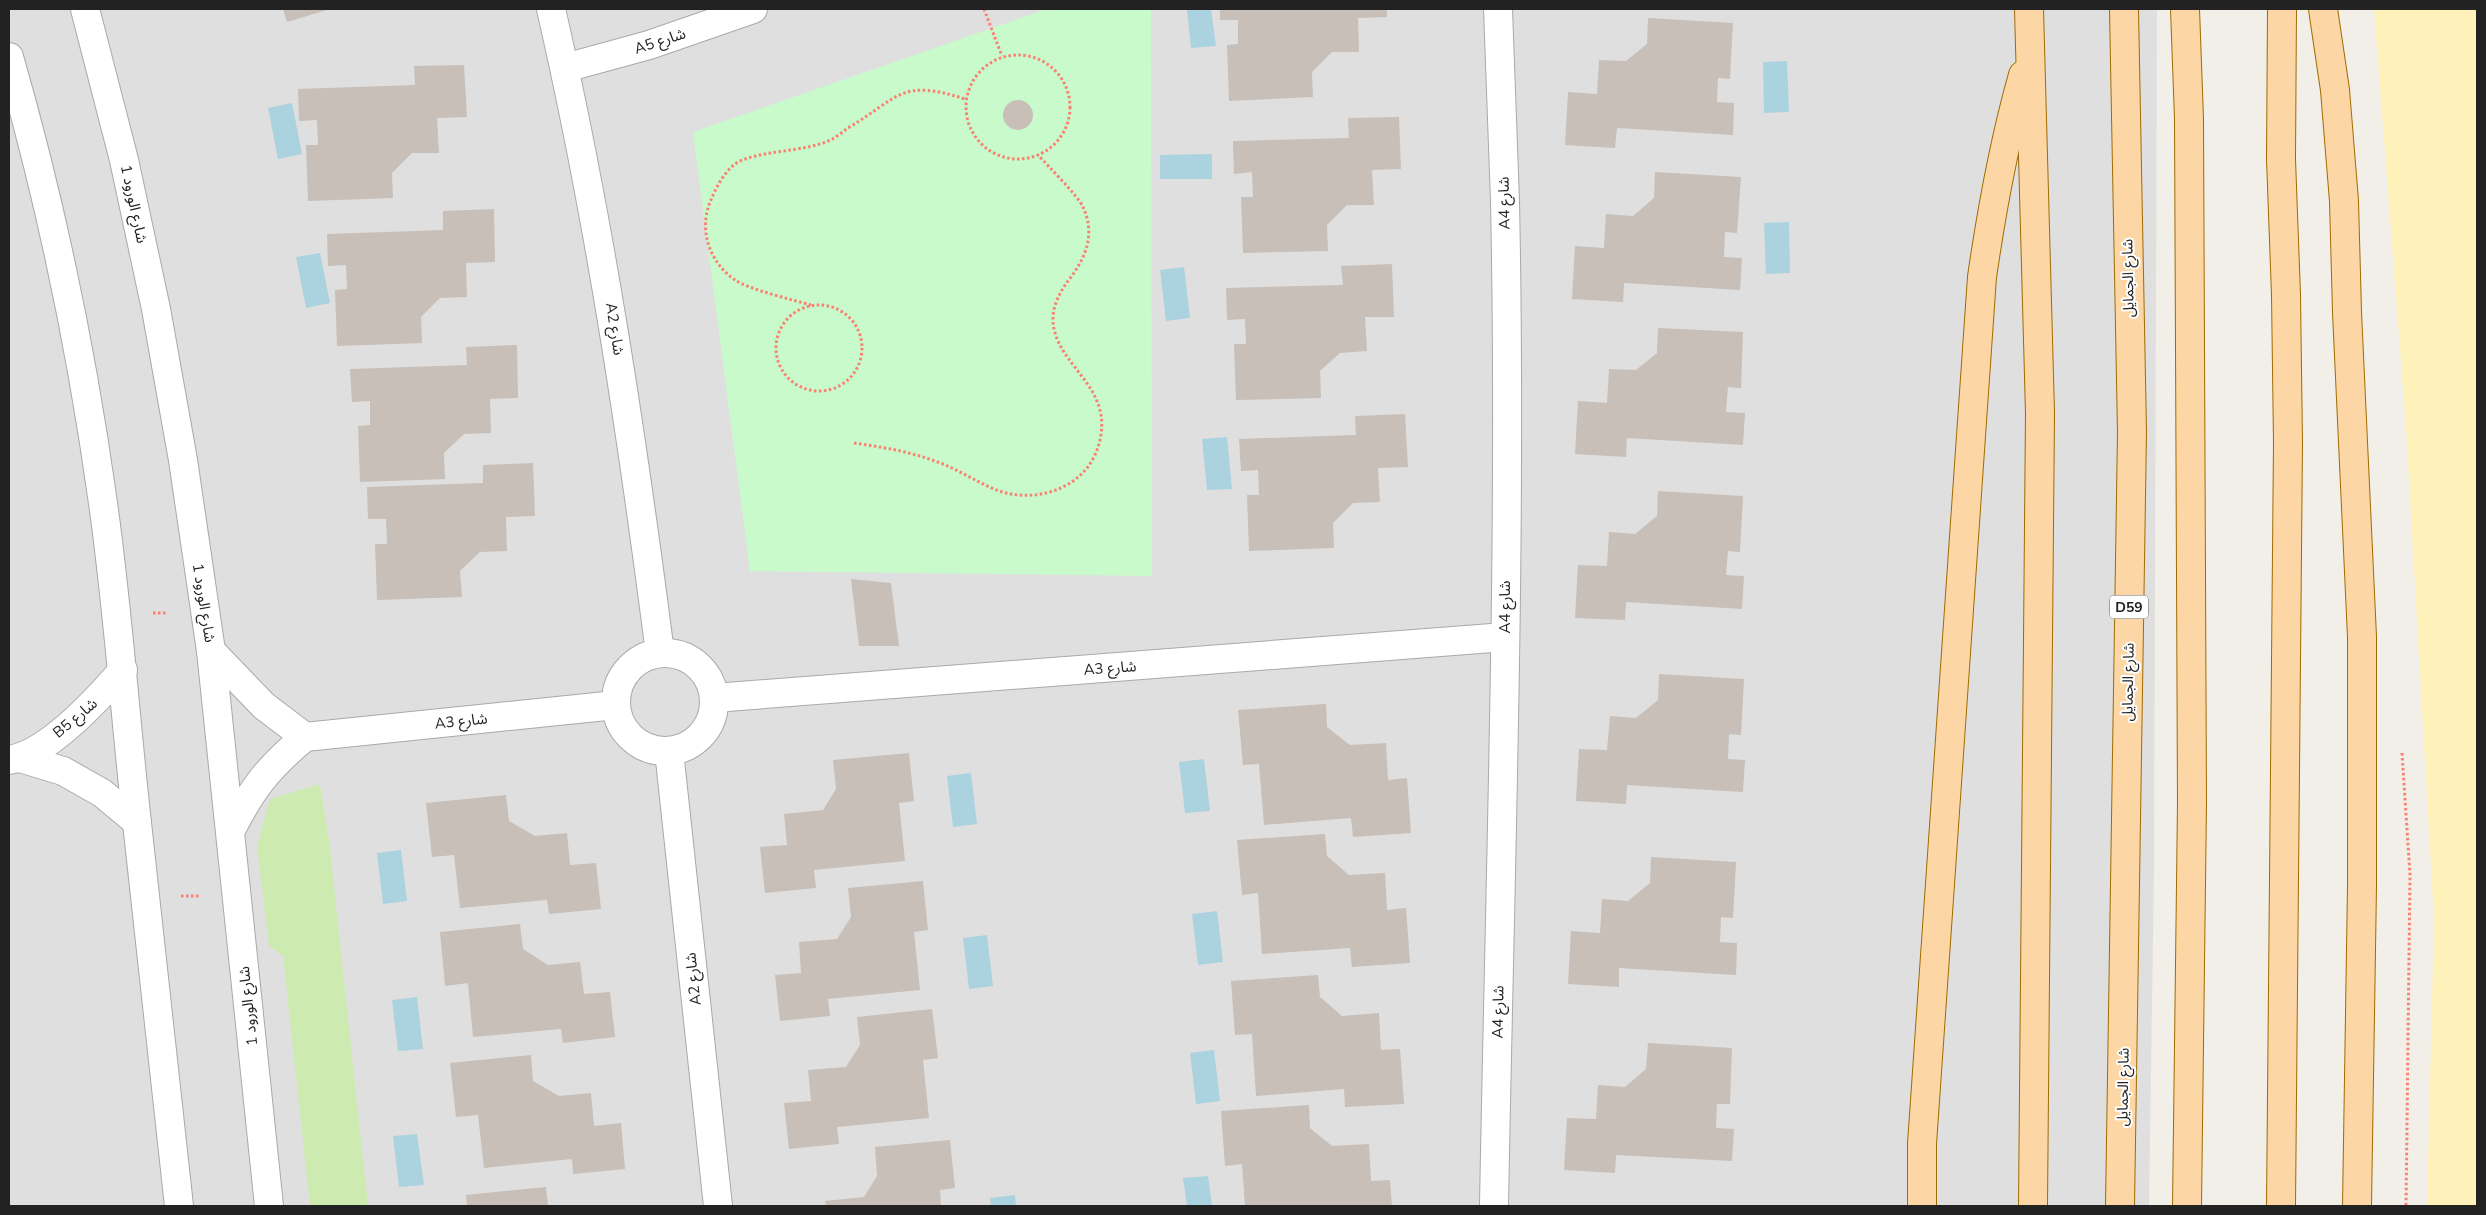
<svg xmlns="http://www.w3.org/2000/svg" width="2486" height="1215" font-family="'Nunito Sans','Noto Sans Arabic',sans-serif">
	<rect width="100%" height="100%" fill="#f2efe9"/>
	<path fill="#e0dfdf" d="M 9,9 L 2157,9 L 2154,873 L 2149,1206 L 9,1206 Z"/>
	<path fill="#cdebb0" d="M 320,784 L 329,840 L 368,1206 L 310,1206 L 283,956 L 269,946 L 257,846 L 270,799 Z"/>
	<path fill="#fff1ba" d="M 2374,9 L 2477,9 L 2477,1206 L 2427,1206 L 2434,919 L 2406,427 Z"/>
	<path fill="#c8facc" d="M 1047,9 L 1151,9 L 1152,576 L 750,571 L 693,132 Z"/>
	<g fill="#aad3df">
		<path d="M 1187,9 L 1211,9 L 1216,46 L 1191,48 Z"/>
		<path d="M 1787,61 L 1789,112 L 1764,113 L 1763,62 Z"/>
		<path d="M 292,103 L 302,154 L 278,159 L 268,108 Z"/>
		<path d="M 1212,154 L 1212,179 L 1160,179 L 1160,155 Z"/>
		<path d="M 1789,222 L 1790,273 L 1766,274 L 1764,223 Z"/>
		<path d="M 320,253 L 330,303 L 306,308 L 296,257 Z"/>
		<path d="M 1184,267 L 1190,318 L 1166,321 L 1160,270 Z"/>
		<path d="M 1227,437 L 1232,489 L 1207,490 L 1202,439 Z"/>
		<path d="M 1204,759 L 1210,811 L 1185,813 L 1179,762 Z"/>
		<path d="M 971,773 L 977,824 L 953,827 L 947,776 Z"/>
		<path d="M 401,850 L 407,901 L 383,904 L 377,853 Z"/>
		<path d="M 1217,911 L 1223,962 L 1198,965 L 1192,914 Z"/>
		<path d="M 987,935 L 993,986 L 969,989 L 963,938 Z"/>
		<path d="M 417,997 L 423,1049 L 398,1051 L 392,1000 Z"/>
		<path d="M 1214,1050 L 1220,1101 L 1196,1104 L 1190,1053 Z"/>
		<path d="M 417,1134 L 424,1185 L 399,1187 L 393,1136 Z"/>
		<path d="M 1208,1176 L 1212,1206 L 1187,1206 L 1183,1178 Z"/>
		<path d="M 1015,1195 L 1016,1206 L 991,1206 L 990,1198 Z"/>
	</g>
	<g fill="#c7bfb8">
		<path d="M 283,9 L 330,9 L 287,22 Z"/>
		<path d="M 1220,9 L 1387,9 L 1387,17 L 1358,18 L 1359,52 L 1332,52 L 1312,72 L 1313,97 L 1229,101 L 1227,45 L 1238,44 L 1238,20 L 1220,20 Z"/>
		<path d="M 1648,18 L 1733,23 L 1730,79 L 1718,78 L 1717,102 L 1734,103 L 1733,135 L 1617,128 L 1615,148 L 1565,145 L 1568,92 L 1597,94 L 1599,60 L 1626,61 L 1647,44 Z"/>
		<path d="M 464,65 L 467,117 L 437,118 L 439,153 L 412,153 L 392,173 L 393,198 L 308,201 L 306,145 L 318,145 L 317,120 L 299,121 L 298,89 L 415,85 L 414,66 Z"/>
		<circle cx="1018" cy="115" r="15"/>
		<path d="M 1399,117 L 1401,169 L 1372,170 L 1374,205 L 1347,205 L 1327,225 L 1328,251 L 1243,253 L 1241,197 L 1253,197 L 1252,172 L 1234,174 L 1233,141 L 1349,138 L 1348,118 Z"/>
		<path d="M 1655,172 L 1741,177 L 1737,233 L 1725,232 L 1724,257 L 1742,258 L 1740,290 L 1624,283 L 1623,302 L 1572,299 L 1575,246 L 1604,248 L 1606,214 L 1633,216 L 1654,198 Z"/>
		<path d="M 494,209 L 495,262 L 466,263 L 467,297 L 440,298 L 421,317 L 422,343 L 337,346 L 335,290 L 347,289 L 346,265 L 328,266 L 327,234 L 443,230 L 443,211 Z"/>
		<path d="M 1392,264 L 1394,317 L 1365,317 L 1367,351 L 1340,353 L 1320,371 L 1321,398 L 1236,400 L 1234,344 L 1246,344 L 1245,319 L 1227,320 L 1226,288 L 1343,285 L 1341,266 Z"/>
		<path d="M 1658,328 L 1743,332 L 1741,388 L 1728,387 L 1726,412 L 1745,413 L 1743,445 L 1627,438 L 1626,457 L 1575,454 L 1578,401 L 1607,403 L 1609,369 L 1636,370 L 1657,353 Z"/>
		<path d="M 517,345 L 518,398 L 490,399 L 491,433 L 464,434 L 444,453 L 445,479 L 360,482 L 358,426 L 370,425 L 370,401 L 352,402 L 350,369 L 467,365 L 466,347 Z"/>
		<path d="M 1405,414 L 1408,467 L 1378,468 L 1380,502 L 1353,503 L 1333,523 L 1334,548 L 1249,551 L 1247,495 L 1259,495 L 1258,470 L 1241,471 L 1239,439 L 1356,435 L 1355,416 Z"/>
		<path d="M 533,463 L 535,516 L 506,517 L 507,551 L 480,552 L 460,571 L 462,597 L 377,600 L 375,544 L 387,544 L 386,519 L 368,519 L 367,487 L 483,483 L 483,465 Z"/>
		<path d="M 1658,491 L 1743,496 L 1740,552 L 1728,551 L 1726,575 L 1744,576 L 1742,609 L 1626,602 L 1625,620 L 1575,618 L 1578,565 L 1607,566 L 1609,532 L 1635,534 L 1657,516 Z"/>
		<path d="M 851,579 L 891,583 L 899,646 L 859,646 Z"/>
		<path d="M 1659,674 L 1744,679 L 1741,735 L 1729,734 L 1728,759 L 1745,760 L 1743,792 L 1627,785 L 1626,804 L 1576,801 L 1579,749 L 1607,750 L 1610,716 L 1636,718 L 1658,700 Z"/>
		<path d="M 1326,704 L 1327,727 L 1350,745 L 1386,743 L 1388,780 L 1407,778 L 1411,833 L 1353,837 L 1351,818 L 1264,825 L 1259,764 L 1243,765 L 1238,710 Z"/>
		<path d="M 909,753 L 914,801 L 899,803 L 905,861 L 814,870 L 816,888 L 765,893 L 760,847 L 787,845 L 784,814 L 823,810 L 836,789 L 833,760 Z"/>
		<path d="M 506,795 L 509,821 L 535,836 L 567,833 L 570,865 L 596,863 L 601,909 L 549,914 L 547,900 L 460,908 L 454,855 L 432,857 L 426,803 Z"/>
		<path d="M 1325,834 L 1327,856 L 1349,875 L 1385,873 L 1387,910 L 1406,908 L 1410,963 L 1352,967 L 1350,948 L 1262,954 L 1258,893 L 1242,895 L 1237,840 Z"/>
		<path d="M 1651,857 L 1736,862 L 1733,918 L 1721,917 L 1720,942 L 1737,943 L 1736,975 L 1619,968 L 1619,987 L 1568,984 L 1571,931 L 1600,933 L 1602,899 L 1628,901 L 1650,883 Z"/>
		<path d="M 923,881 L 928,930 L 914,932 L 920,990 L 828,999 L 830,1016 L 780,1021 L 775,975 L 801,973 L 799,942 L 837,939 L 851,917 L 848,888 Z"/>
		<path d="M 520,924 L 523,949 L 548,965 L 580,962 L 584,994 L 610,992 L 615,1037 L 563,1043 L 561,1029 L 473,1037 L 468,983 L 445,986 L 440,932 Z"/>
		<path d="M 1318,975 L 1320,997 L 1342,1016 L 1379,1013 L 1381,1050 L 1400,1049 L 1404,1104 L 1345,1107 L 1344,1089 L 1256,1096 L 1252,1034 L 1235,1035 L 1231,981 Z"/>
		<path d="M 932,1009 L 938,1058 L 923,1060 L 929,1118 L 837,1127 L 839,1144 L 789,1149 L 784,1103 L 811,1101 L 808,1070 L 846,1067 L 860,1045 L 857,1017 Z"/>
		<path d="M 1648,1043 L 1732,1048 L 1730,1104 L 1717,1104 L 1716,1128 L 1734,1129 L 1732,1161 L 1616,1155 L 1615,1173 L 1564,1170 L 1567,1118 L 1596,1119 L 1598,1085 L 1625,1087 L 1646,1069 Z"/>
		<path d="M 531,1055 L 533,1081 L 559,1096 L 591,1093 L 594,1126 L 621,1123 L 625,1169 L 573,1174 L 572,1159 L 484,1168 L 478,1115 L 456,1117 L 450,1063 Z"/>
		<path d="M 1309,1105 L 1310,1128 L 1332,1146 L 1369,1144 L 1371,1181 L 1390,1180 L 1392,1206 L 1245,1206 L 1242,1164 L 1225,1166 L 1221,1111 Z"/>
		<path d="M 950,1140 L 955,1188 L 940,1190 L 941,1206 L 826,1206 L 825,1201 L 864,1197 L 877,1176 L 875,1147 Z"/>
		<path d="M 546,1187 L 548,1206 L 467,1206 L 466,1195 Z"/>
	</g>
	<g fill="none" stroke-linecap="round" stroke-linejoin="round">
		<defs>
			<g id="minor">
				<path d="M 551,9 C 600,222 632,436 660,653"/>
				<path d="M 565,68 L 649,45 L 753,9"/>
				<path d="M 211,651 L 264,706 L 305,737"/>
				<circle cx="665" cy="702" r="49"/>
				<path d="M 714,698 L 1505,637"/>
				<path d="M 669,751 L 718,1206"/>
				<path d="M 20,758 L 63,771 L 102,793 L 137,822"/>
				<path d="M 9,760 C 48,754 98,699 123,670"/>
				<path d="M 231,830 C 252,788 269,767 305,737 L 616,705"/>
				<path d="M 1494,1206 C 1500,871 1512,536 1505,201 C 1503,137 1500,73 1498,9"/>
			</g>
			<g id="tertiary">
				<path d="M 85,9 L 124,160 L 156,309 L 183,460 L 211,651 L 269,1206"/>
				<path d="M 9,57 C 51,203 82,352 103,503 C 118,609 125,716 137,823 C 150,950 165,1078 179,1206"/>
			</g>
			<g id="primary">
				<path d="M 2029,9 L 2040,413 L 2033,1206"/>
				<path d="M 2185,9 L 2189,119 L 2192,803 L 2187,1206"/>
				<path d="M 2323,9 L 2335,90 L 2344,201 L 2347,312 L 2362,637 L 2362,886 L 2357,1206"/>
				<path d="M 1922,1206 L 1922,1144 L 1982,277 C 1992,208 2004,142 2023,75"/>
				<path d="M 2120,1206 L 2132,432 L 2124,9"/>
				<path d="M 2281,1206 L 2288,443 L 2286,295 L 2281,159 L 2282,9"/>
			</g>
		</defs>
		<use href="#minor" stroke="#a9a9a9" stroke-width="30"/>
		<use href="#tertiary" stroke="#a9a9a9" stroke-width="30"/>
		<use href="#primary" stroke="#a06b00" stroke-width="30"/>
		<g stroke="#fa8072" stroke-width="3" stroke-dasharray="2.5 2.5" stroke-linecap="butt">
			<path d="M 984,9 L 1002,56"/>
			<circle cx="1018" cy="107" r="52"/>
			<path d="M 811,305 C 793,300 748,289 735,280 C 709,262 698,229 711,200 C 716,187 727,167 740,161 C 767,150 798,152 826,142 C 834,139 841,133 848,128 C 900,97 900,78 965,99"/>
			<circle cx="819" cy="348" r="43"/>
			<path d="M 854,443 C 881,447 907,451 932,460 C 954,467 973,480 994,489 C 1025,502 1065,495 1087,468 C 1098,454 1104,433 1101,415 C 1095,378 1056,359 1053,322 C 1052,305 1061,290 1071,277 C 1087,255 1095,233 1083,207 C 1079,197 1048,166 1038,155"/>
			<path d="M 153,613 L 167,613"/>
			<path d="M 2402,753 L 2410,875 L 2406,1206"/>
			<path d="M 181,896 L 200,896"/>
		</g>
		<use href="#minor" stroke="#fff" stroke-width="28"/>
		<use href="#tertiary" stroke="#fff" stroke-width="28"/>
		<use href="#primary" stroke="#fcd6a4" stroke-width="28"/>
	</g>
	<g text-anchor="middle" stroke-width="4" stroke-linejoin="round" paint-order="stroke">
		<rect fill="#fff" stroke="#646464" stroke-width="1" x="2110" y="595.5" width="38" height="23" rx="4"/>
		<g font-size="14" font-weight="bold" fill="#222">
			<text x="2129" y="612">D59</text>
		</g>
		<g font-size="15" fill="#222" stroke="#fff">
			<text transform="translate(660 41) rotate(-18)" y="5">A5 شارع</text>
			<text transform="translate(1504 203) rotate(-91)" y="5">A4 شارع</text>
			<text transform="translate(134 204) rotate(78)" y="5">شارع الورود 1</text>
			<text transform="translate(2128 278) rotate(-91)" y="5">شارع الجمايل</text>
			<text transform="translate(615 329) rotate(81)" y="5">A2 شارع</text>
			<text transform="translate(204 603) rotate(81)" y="5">شارع الورود 1</text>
			<text transform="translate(1505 607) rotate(-90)" y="5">A4 شارع</text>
			<text transform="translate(1110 668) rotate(-4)" y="5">A3 شارع</text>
			<text transform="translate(2128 682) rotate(-89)" y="5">شارع الجمايل</text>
			<text transform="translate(75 718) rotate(-40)" y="5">B5 شارع</text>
			<text transform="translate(461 721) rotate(-6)" y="5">A3 شارع</text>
			<text transform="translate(693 979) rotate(-96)" y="5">A2 شارع</text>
			<text transform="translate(248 1006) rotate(-96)" y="5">شارع الورود 1</text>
			<text transform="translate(1498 1012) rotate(-89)" y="5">A4 شارع</text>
			<text transform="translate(2123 1087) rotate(-89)" y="5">شارع الجمايل</text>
		</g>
	</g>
	<rect width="2486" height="1215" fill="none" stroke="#222222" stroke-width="20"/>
</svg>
